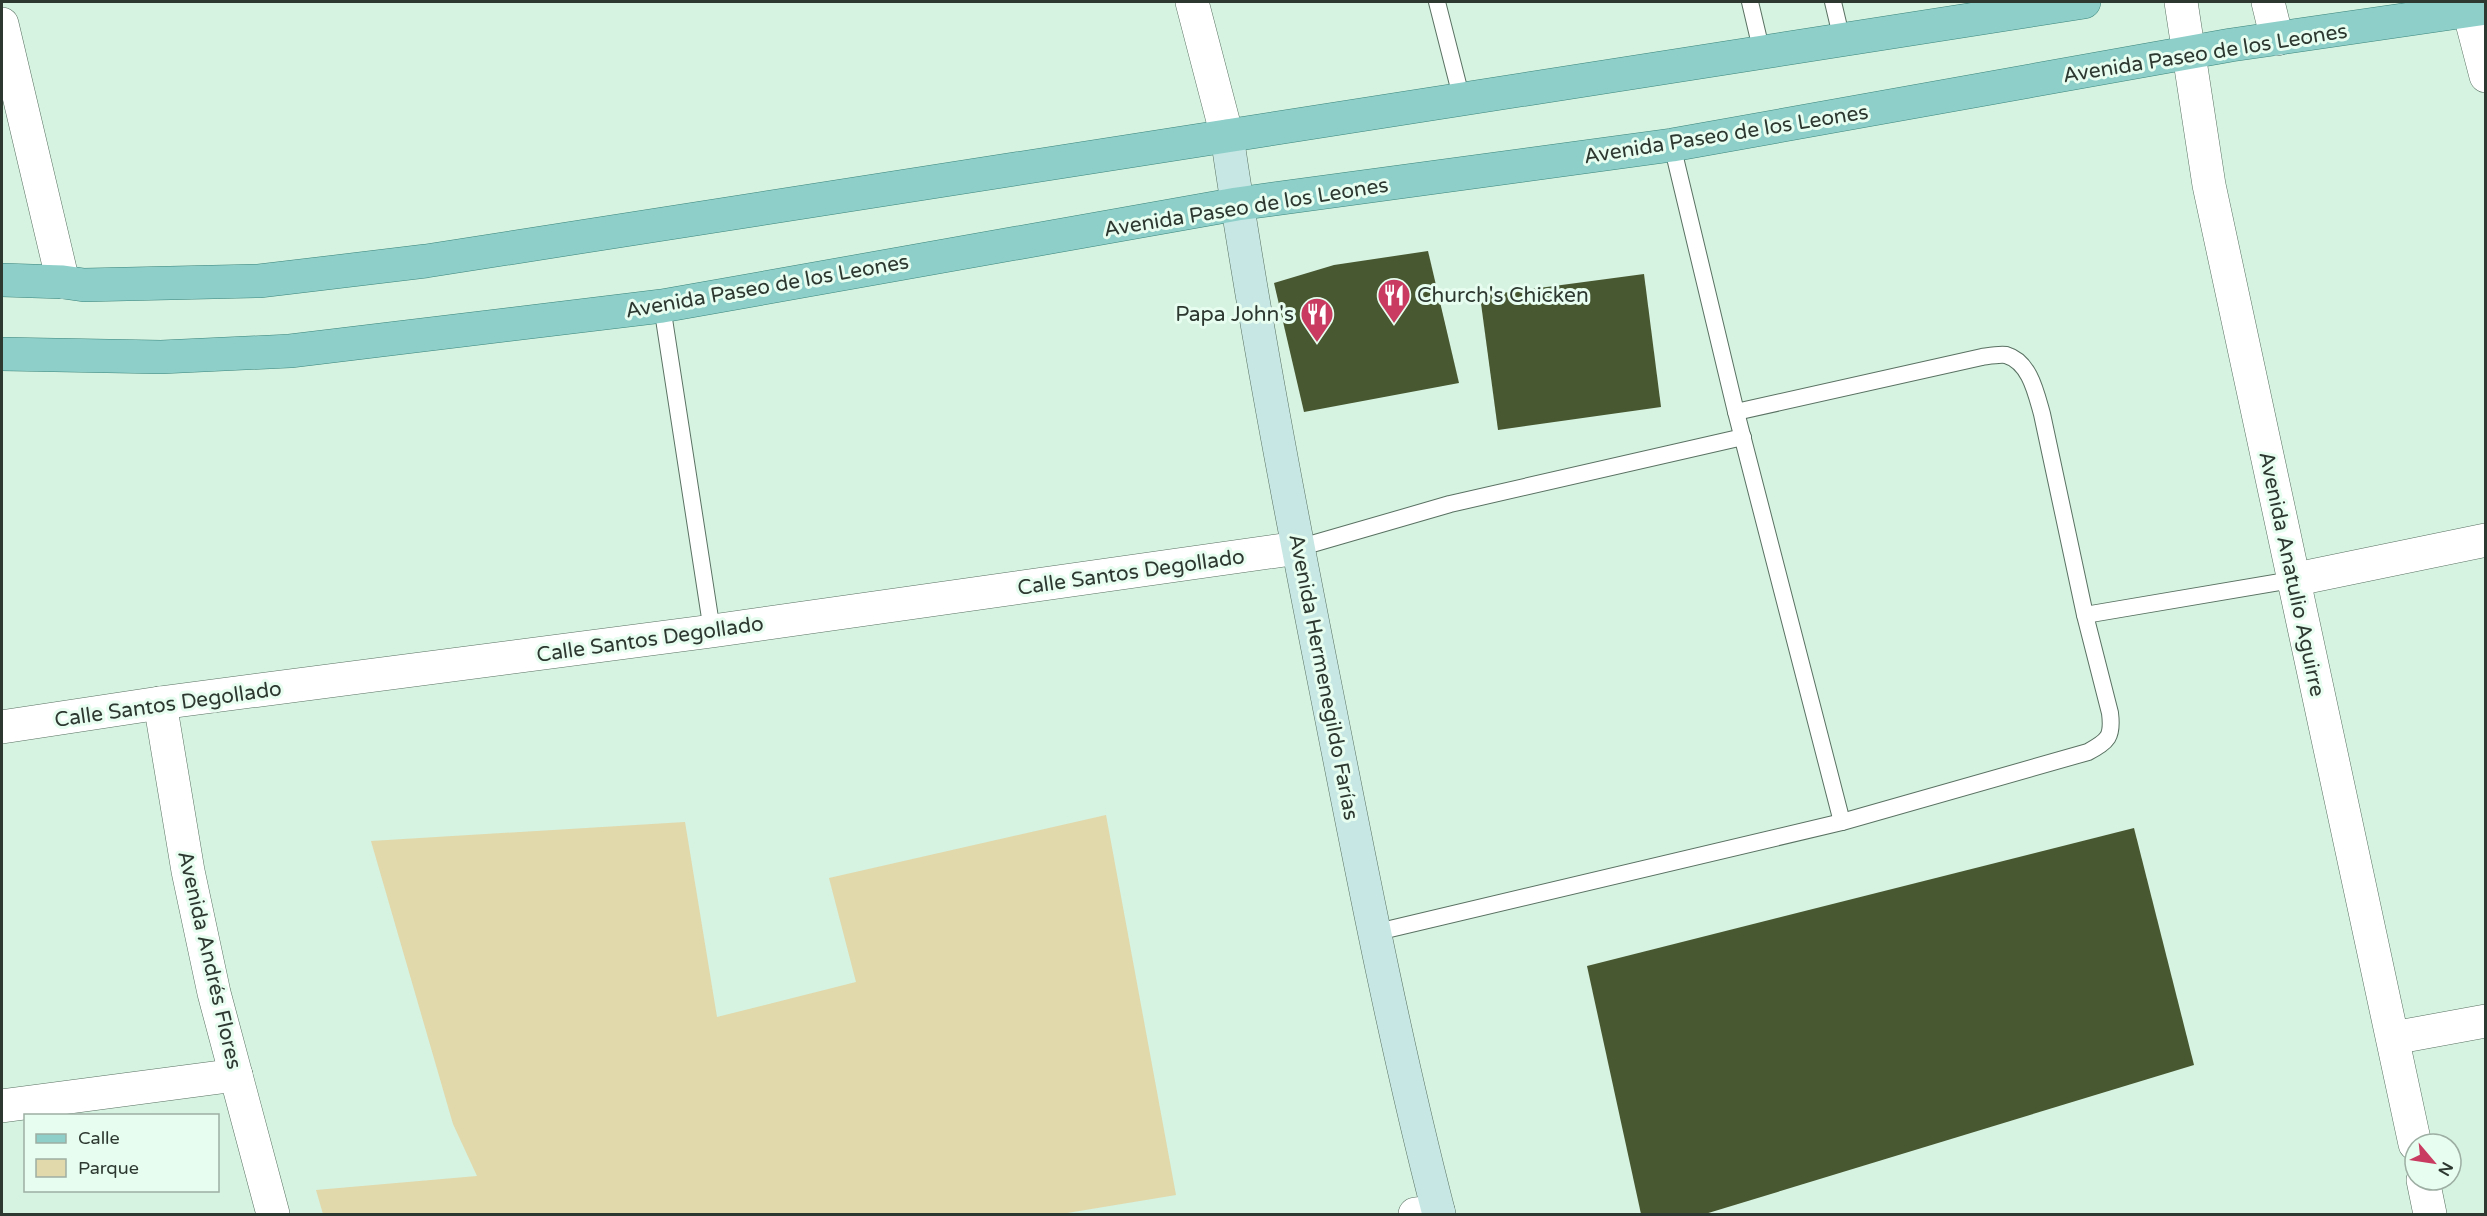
<svg xmlns="http://www.w3.org/2000/svg" width="2487" height="1216" font-family="'Varela Round',sans-serif">
	<rect width="100%" height="100%" fill="#d6f2e0"/>
	<path fill="#e1d8ab" d="M 1106,815 L 1176,1195 L 1061,1214 L 323,1214 L 316,1190 L 477,1176 L 453,1124 L 371,841 L 685,822 L 717,1017 L 856,982 L 829,878 Z"/>
	<g fill="#485831">
		<path d="M 1428,251 L 1459,383 L 1304,412 L 1274,283 L 1334,265 Z"/>
		<path d="M 1644,274 L 1661,407 L 1498,430 L 1480,296 Z"/>
		<path d="M 2134,828 L 2194,1065 L 1705,1214 L 1641,1214 L 1587,966 Z"/>
	</g>
	<g fill="none" stroke-linecap="round" stroke-linejoin="round">
		<defs>
			<g id="lane">
				<path d="M 1437,2 L 1462,100"/>
				<path d="M 1750,2 L 1762,53"/>
				<path d="M 1833,2 L 1842,40"/>
				<path d="M 1672,145 L 1736,412 L 1842,822"/>
				<path d="M 662,306 L 712,631"/>
				<path d="M 1298,548 L 1450,504 L 1743,437"/>
				<path d="M 2085,615 L 2292,580"/>
				<path d="M 1373,933 L 1842,822 L 2088,752 C 2108,741 2113,737 2110,713 L 2085,615 L 2042,414 C 2036,393 2030,362 2006,355 C 1999,354 1989,356 1982,357 L 1736,412"/>
			</g>
			<g id="street">
				<path d="M 1192,2 L 1227,136"/>
				<path d="M 2181,2 L 2209,185 L 2415,1144"/>
				<path d="M 2268,2 L 2277,39"/>
				<path d="M 2469,11 L 2486,76"/>
				<path d="M 2,24 L 63,282"/>
				<path d="M 2292,580 L 2486,540"/>
				<path d="M 160,703 L 188,871 L 214,993 L 273,1214"/>
				<path d="M 2,727 L 160,703 L 712,631 L 1298,548"/>
				<path d="M 2393,1038 L 2486,1021"/>
				<path d="M 2,1106 L 236,1075"/>
				<path d="M 2423,1180 L 2430,1214"/>
				<path d="M 1415,1214 L 1438,1211"/>
			</g>
			<path id="secondary" d="M 1227,136 C 1254,320 1289,503 1325,685 C 1360,862 1394,1040 1439,1214"/>
			<g id="primary">
				<path d="M 2,280 L 63,282 L 84,285 L 259,281 L 426,261 L 2084,2"/>
				<path d="M 2,354 L 161,357 L 290,351 L 662,306 L 1237,204 L 1672,145 L 2231,45 L 2486,8"/>
			</g>
		</defs>
		<use href="#lane" stroke="#597162" stroke-width="18"/>
		<use href="#street" stroke="#597162" stroke-width="34"/>
		<use href="#secondary" stroke="#597162" stroke-width="34"/>
		<use href="#primary" stroke="#3b857c" stroke-width="34"/>
		<use href="#lane" stroke="#fff" stroke-width="16"/>
		<use href="#street" stroke="#fff" stroke-width="33"/>
		<use href="#secondary" stroke="#c6e7e4" stroke-width="33"/>
		<use href="#primary" stroke="#8ecfc9" stroke-width="33"/>
	</g>
	<defs>
		<symbol id="restaurant-pin" viewBox="-11 -11 22 30"><path d="M0 17L-7.5 6A9.5 9.5 0 1 1 7.5 6Z" fill="#ca3b62" stroke="#e7fdef"/><path d="M-5-6h1v4h1v-4h1v4h1v-4h1v5L-1.5 .5V6h-2V.5L-5-1ZM5-6V6H3V1.5H1.5Q1.5-4 5-6Z" fill="#fff"/></symbol>
	</defs>
	<g fill-rule="evenodd">
		<use href="#restaurant-pin" x="1375" y="276" width="38" height="52"/>
		<use href="#restaurant-pin" x="1298" y="295" width="38" height="52"/>
	</g>
	<g text-anchor="middle" stroke-width="6" stroke-linejoin="round" paint-order="stroke">
		<g font-size="21" fill="#2d3831" stroke="#e7fdef">
			<text transform="translate(2205 53) rotate(-9)" y="7">Avenida Paseo de los Leones</text>
			<text transform="translate(1726 134) rotate(-9)" y="7">Avenida Paseo de los Leones</text>
			<text transform="translate(1246 207) rotate(-9)" y="7">Avenida Paseo de los Leones</text>
			<text transform="translate(767 286) rotate(-10)" y="7">Avenida Paseo de los Leones</text>
			<text transform="translate(1131 572) rotate(-8)" y="7">Calle Santos Degollado</text>
			<text transform="translate(2292 574) rotate(78)" y="7">Avenida Anatulio Aguirre</text>
			<text transform="translate(650 639) rotate(-8)" y="7">Calle Santos Degollado</text>
			<text transform="translate(1324 677) rotate(79)" y="7">Avenida Hermenegildo Farías</text>
			<text transform="translate(168 704) rotate(-8)" y="7">Calle Santos Degollado</text>
			<text transform="translate(210 960) rotate(77)" y="7">Avenida Andrés Flores</text>
		</g>
		<g font-size="21" fill="#2d3831" stroke="#e7fdef" text-anchor="start">
			<text x="1417" y="302">Church's Chicken</text>
			<text x="1294" y="321" text-anchor="end">Papa John's</text>
		</g>
	</g>
	<rect width="2487" height="1216" fill="none" stroke="#2d3831" stroke-width="6"/>
	<rect x="24" y="1114" width="195" height="78" fill="#e7fdef" stroke="#9daea3" stroke-width="1.5"/>
	<rect x="36" y="1134" width="30" height="9" fill="#8ecfc9" stroke="#9daea3" stroke-width="1.5"/>
	<text x="78" y="1144" font-size="18" fill="#2d3831">Calle</text>
	<rect x="36" y="1159" width="30" height="18" fill="#e1d8ab" stroke="#9daea3" stroke-width="1.5"/>
	<text x="78" y="1174" font-size="18" fill="#2d3831">Parque</text>
	<g transform="translate(2433 1162) rotate(119)"><circle r="28" fill="#e7fdef" stroke="#9daea3" stroke-width="1.5"/>
	<path d="M0-4.5L10 22L0 15L-10 22Z" fill="#ca3b62"/>
	<text y="-9" font-size="16" font-weight="bold" text-anchor="middle" fill="#2d3831">N</text>
	</g>
</svg>
